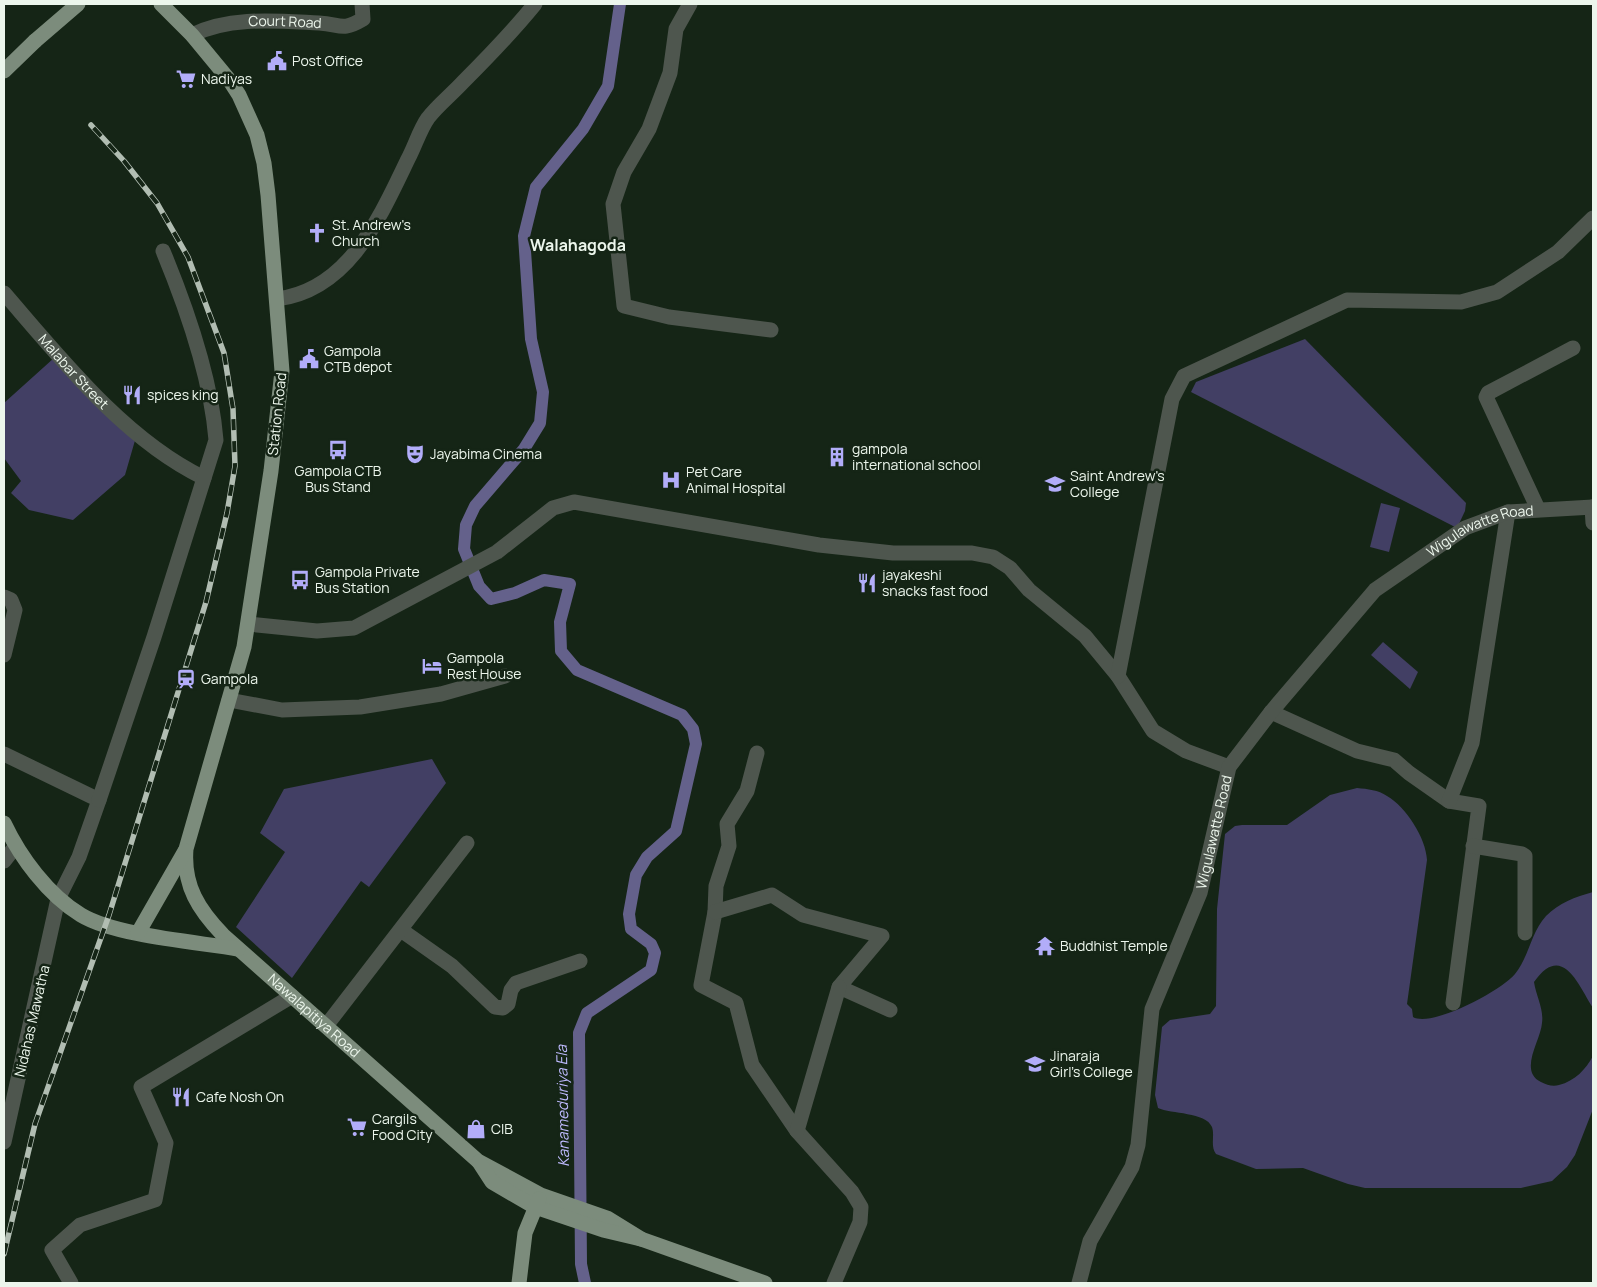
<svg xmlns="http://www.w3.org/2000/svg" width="1597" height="1287" font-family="Manrope,sans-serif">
	<rect width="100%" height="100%" fill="#152516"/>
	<g fill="#423f64">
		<path d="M 1305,339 L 1466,503 L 1465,511 L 1457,528 L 1191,392 L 1196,382 Z"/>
		<path d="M 54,358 L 136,437 L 125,475 L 73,520 L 29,510 L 11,493 L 21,481 L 4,458 L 4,403 Z"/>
		<path d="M 1381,503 L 1400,508 L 1389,552 L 1370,547 Z"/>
		<path d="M 1383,642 L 1418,672 L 1410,689 L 1371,655 Z"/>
		<path d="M 432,759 L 446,783 L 369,887 L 361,881 L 292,978 L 236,927 L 285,852 L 260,833 L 284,789 Z"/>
		<path d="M 1357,788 C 1368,789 1378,790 1387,796 C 1406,807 1426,838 1427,860 L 1407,1004 L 1412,1009 L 1413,1017 C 1432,1028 1502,990 1515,974 C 1529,957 1531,932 1546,916 C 1559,903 1575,897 1593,892 L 1593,1008 C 1578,984 1562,942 1534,982 C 1536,996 1544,1009 1542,1023 C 1541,1040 1518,1071 1541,1082 C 1547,1085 1553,1087 1559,1085 C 1575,1081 1586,1069 1593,1056 L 1593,1109 L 1575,1155 L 1567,1167 L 1552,1181 L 1521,1188 L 1365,1188 L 1348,1184 L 1303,1168 L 1256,1169 L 1216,1154 C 1210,1146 1215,1136 1212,1127 C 1206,1112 1171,1114 1158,1108 L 1155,1095 L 1162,1027 L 1170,1020 L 1210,1014 L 1216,1006 L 1217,909 L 1225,834 L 1235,826 L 1242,825 L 1287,825 L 1330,795 Z"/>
	</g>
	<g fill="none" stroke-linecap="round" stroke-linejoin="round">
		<path stroke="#64618b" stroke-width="12" d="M 585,1283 L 581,1264 L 579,1033 L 587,1013 L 651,970 L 655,953 L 651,944 L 631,929 L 629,914 L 636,875 L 647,857 L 676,831 L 696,744 L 693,729 L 682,715 L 577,670 L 561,651 L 560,622 L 570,584 L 544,580 L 515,593 L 491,599 L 479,586 L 464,549 L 466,525 L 475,506 L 524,449 L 540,423 L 543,392 L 531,339 L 524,236 L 536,187 L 583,129 L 608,86 L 620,4"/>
		<g stroke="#4e564e" stroke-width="15">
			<path d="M 690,4 L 676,29 L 670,73 L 649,129 L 624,172 L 613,204 L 624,306 L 669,317 L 771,330"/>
			<path id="s1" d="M 192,35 C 230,16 277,21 319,23 C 341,24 341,32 363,19 L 362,4"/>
			<path id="s2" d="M 4,293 C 61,359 125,440 204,478"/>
			<path d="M 277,299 C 349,290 380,217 408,159 C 415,146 420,129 428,118 C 438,105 452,94 463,82 C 488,57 513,31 535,4"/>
			<path d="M 1592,507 L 1593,523"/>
			<path d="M 1538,509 L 1486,397 L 1488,393 L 1573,348"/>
			<path d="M 4,597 L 11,600 L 15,610 L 4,655"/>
			<path d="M 248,624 L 317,631 L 354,628 L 497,552 L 553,508 L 574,502 L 819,545 L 893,553 L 972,553 L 993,557 L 1010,568 L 1029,590 L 1085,636 L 1118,676 L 1153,731 L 1186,751 L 1229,767"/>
			<path d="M 1118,676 L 1172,399 L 1184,376 L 1347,300 L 1461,302 L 1497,292 L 1558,252 L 1593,218"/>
			<path d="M 229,700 L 282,710 L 360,707 L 441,694 L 505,676"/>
			<path d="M 1271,712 L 1357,751 L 1394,760 L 1409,773 L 1449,801 L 1479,806 L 1453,1003"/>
			<path d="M 757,753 L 747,791 L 727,824 L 729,846 L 716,886 L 715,912 L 701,985 L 736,1003 L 752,1065 L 797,1131 L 852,1192 L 861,1207 L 860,1222 L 834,1283"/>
			<path d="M 4,754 L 99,800 L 79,857 L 58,899 L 4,1142"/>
			<path d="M 99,800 L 154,637 L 216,440 C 211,378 187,309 163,251"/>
			<path d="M 1449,801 L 1472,743 L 1508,512"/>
			<path d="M 1473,846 L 1522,854 L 1525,856 L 1525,933"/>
			<path d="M 4,861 L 15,847"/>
			<path d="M 715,912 L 772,895 L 803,915 L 882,936 L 839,987 L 890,1010"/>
			<path d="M 401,930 L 452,966 L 495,1007 L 503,1008 L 508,1004 L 511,990 L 516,983 L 580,961"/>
			<path d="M 326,1026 L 467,843"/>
			<path d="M 797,1131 L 839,987"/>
			<path d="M 71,1283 L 52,1250 L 80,1225 L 155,1200 L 166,1143 L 141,1087 L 292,996"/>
			<path id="s3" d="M 1079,1283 L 1090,1241 L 1132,1167 L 1138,1145 L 1152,1009 L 1200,893 L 1229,767 L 1271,712 L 1375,590 L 1465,528 L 1508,512 L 1593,507"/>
		</g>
		<g stroke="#7c8c7c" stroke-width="15">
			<path id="s4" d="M 161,4 L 192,35 L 230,81 L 239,95 L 257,135 L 264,163 L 268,195 L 282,371 L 271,471 L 244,647 L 186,849 C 183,886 199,910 223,935 L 478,1161 L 541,1195 L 607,1218 L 641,1239"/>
			<path d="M 35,41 L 78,4"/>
			<path d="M 4,823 C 20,857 48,895 81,915 C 116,936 197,942 238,949"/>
			<path d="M 138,933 L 185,851"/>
			<path d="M 479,1162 L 492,1182 L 535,1207 L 603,1230 L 641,1239 L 765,1283"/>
			<path d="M 519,1283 L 525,1233 L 539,1199"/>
		</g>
		<defs>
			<path id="rail" d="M 4,1254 L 35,1124 L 109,915 L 206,602 L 227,513 L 235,466 L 233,409 L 224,353 L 188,257 L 157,203 L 124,161 L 91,125"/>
		</defs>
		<use href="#rail" stroke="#b1bdb2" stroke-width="5.5"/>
		<use href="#rail" stroke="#152516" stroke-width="4" stroke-dasharray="11" stroke-linecap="butt"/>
		<path stroke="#7c8c7c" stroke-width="15" d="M 4,71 L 35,41"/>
	</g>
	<defs>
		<symbol id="civic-bare" viewBox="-9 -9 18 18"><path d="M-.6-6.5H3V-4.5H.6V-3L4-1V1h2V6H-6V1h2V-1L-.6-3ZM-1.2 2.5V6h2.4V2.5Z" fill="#b2adf9" stroke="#152516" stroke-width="2.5" paint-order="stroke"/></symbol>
		<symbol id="supermarket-bare" viewBox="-9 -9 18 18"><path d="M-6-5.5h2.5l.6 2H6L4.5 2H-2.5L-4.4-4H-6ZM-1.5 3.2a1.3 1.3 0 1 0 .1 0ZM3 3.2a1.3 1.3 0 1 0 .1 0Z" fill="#b2adf9" stroke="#152516" stroke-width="2.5" paint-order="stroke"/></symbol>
		<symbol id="church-bare" viewBox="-9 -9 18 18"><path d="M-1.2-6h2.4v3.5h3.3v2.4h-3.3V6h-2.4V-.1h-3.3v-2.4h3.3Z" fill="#b2adf9" stroke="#152516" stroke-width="2.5" paint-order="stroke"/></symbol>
		<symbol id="restaurant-bare" viewBox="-9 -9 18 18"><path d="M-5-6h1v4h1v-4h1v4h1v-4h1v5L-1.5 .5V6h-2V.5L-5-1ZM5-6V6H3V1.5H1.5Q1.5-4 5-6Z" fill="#b2adf9" stroke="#152516" stroke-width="2.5" paint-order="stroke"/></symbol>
		<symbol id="bus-bare" viewBox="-9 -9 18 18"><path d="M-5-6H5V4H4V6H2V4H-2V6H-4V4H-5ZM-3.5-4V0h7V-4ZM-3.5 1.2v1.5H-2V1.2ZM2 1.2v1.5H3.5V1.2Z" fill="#b2adf9" stroke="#152516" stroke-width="2.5" paint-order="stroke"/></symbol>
		<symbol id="theatre-bare" viewBox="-9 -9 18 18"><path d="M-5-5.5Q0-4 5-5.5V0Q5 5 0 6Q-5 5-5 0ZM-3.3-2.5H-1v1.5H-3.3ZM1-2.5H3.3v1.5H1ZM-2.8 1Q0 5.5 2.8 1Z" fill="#b2adf9" stroke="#152516" stroke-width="2.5" paint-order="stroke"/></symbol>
		<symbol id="building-bare" viewBox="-9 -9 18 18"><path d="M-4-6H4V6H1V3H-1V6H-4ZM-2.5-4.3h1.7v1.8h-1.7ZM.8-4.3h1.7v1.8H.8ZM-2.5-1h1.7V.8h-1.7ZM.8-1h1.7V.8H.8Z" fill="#b2adf9" stroke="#152516" stroke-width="2.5" paint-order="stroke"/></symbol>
		<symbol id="hospital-bare" viewBox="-9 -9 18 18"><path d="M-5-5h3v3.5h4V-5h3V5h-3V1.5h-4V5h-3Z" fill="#b2adf9" stroke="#152516" stroke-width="2.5" paint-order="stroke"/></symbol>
		<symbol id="school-bare" viewBox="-9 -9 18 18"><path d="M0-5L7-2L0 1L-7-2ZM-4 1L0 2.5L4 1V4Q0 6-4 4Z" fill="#b2adf9" stroke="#152516" stroke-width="2.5" paint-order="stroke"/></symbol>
		<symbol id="hotel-bare" viewBox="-9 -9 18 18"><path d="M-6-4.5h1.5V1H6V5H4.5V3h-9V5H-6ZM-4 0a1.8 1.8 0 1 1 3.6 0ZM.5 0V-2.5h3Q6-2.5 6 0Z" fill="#b2adf9" stroke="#152516" stroke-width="2.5" paint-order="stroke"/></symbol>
		<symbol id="station-bare" viewBox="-9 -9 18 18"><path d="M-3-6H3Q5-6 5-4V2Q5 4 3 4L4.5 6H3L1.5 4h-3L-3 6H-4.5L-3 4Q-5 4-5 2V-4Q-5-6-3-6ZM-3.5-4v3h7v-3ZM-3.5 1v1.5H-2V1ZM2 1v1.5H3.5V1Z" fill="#b2adf9" stroke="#152516" stroke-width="2.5" paint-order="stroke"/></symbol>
		<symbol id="temple-bare" viewBox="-9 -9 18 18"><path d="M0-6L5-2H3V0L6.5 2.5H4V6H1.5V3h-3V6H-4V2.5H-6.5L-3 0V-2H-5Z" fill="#b2adf9" stroke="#152516" stroke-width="2.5" paint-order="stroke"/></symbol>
		<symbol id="shop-bare" viewBox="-9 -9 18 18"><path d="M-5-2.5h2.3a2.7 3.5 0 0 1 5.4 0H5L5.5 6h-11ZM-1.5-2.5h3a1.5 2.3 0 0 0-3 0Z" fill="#b2adf9" stroke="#152516" stroke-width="2.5" paint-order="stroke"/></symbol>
	</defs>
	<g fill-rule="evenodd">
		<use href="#civic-bare" x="263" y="47" width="28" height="28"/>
		<use href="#supermarket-bare" x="172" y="65" width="28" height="28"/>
		<use href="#church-bare" x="303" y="219" width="28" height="28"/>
		<use href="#civic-bare" x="295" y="345" width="28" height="28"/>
		<use href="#restaurant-bare" x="118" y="381" width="28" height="28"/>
		<use href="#bus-bare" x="324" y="436" width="28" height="28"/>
		<use href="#theatre-bare" x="401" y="440" width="28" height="28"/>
		<use href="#building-bare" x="823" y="443" width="28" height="28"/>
		<use href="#hospital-bare" x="657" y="466" width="28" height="28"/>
		<use href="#school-bare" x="1041" y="470" width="28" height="28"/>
		<use href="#bus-bare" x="286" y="566" width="28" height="28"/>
		<use href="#restaurant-bare" x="853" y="569" width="28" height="28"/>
		<use href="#hotel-bare" x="418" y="652" width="28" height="28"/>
		<use href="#station-bare" x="172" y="665" width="28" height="28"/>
		<use href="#temple-bare" x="1031" y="932" width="28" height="28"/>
		<use href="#school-bare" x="1021" y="1050" width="28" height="28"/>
		<use href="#restaurant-bare" x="167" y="1083" width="28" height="28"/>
		<use href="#supermarket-bare" x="343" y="1113" width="28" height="28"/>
		<use href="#shop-bare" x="462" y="1115" width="28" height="28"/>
	</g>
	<g text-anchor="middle" stroke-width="5" stroke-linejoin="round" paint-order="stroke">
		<g font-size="14" fill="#ecf6ec" stroke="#152516">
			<text dy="5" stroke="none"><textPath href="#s1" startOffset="95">Court Road</textPath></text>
			<text dy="5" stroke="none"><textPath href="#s2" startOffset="105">Malabar Street</textPath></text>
			<text transform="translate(277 414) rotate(-84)" y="5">Station Road</text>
			<text dy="5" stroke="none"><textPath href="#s3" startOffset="895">Wigulawatte Road</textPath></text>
			<text dy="5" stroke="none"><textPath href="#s3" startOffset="476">Wigulawatte Road</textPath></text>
			<text dy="5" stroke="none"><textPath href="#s4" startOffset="1109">Nawalapitiya Road</textPath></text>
			<text transform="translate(32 1021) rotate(-77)" y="5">Nidahas Mawatha</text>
		</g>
		<g font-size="14" fill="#ecf6ec" stroke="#152516" text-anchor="start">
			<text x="292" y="66">Post Office</text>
			<text x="201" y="84">Nadiyas</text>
			<text x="332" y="230">St. Andrew's<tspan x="332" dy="16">Church</tspan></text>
			<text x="324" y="356">Gampola<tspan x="324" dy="16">CTB depot</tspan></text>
			<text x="147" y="400">spices king</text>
			<text x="852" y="454">gampola<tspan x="852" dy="16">international school</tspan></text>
			<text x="430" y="459">Jayabima Cinema</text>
			<text x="338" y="476" text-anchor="middle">Gampola CTB<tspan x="338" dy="16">Bus Stand</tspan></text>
			<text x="686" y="477">Pet Care<tspan x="686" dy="16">Animal Hospital</tspan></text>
			<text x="1070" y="481">Saint Andrew's<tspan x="1070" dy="16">College</tspan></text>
			<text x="315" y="577">Gampola Private<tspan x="315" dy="16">Bus Station</tspan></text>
			<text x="882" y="580">jayakeshi<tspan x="882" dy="16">snacks fast food</tspan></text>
			<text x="447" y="663">Gampola<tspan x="447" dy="16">Rest House</tspan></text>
			<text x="201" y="684">Gampola</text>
			<text x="1060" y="951">Buddhist Temple</text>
			<text x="1050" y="1061">Jinaraja<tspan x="1050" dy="16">Girl's College</tspan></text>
			<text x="196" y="1102">Cafe Nosh On</text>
			<text x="372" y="1124">Cargils<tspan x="372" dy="16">Food City</tspan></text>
			<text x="491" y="1134">CIB</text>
		</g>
		<g font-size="15" font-style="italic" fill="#bebafe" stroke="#152516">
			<text transform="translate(563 1106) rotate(-91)" y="5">Kanameduriya Ela</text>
		</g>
		<g font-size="16" font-weight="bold" fill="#ecf6ec" stroke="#152516">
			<text x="578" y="251">Walahagoda</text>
		</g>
	</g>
	<rect width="1597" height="1287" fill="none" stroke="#ecf6ec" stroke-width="10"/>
</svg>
